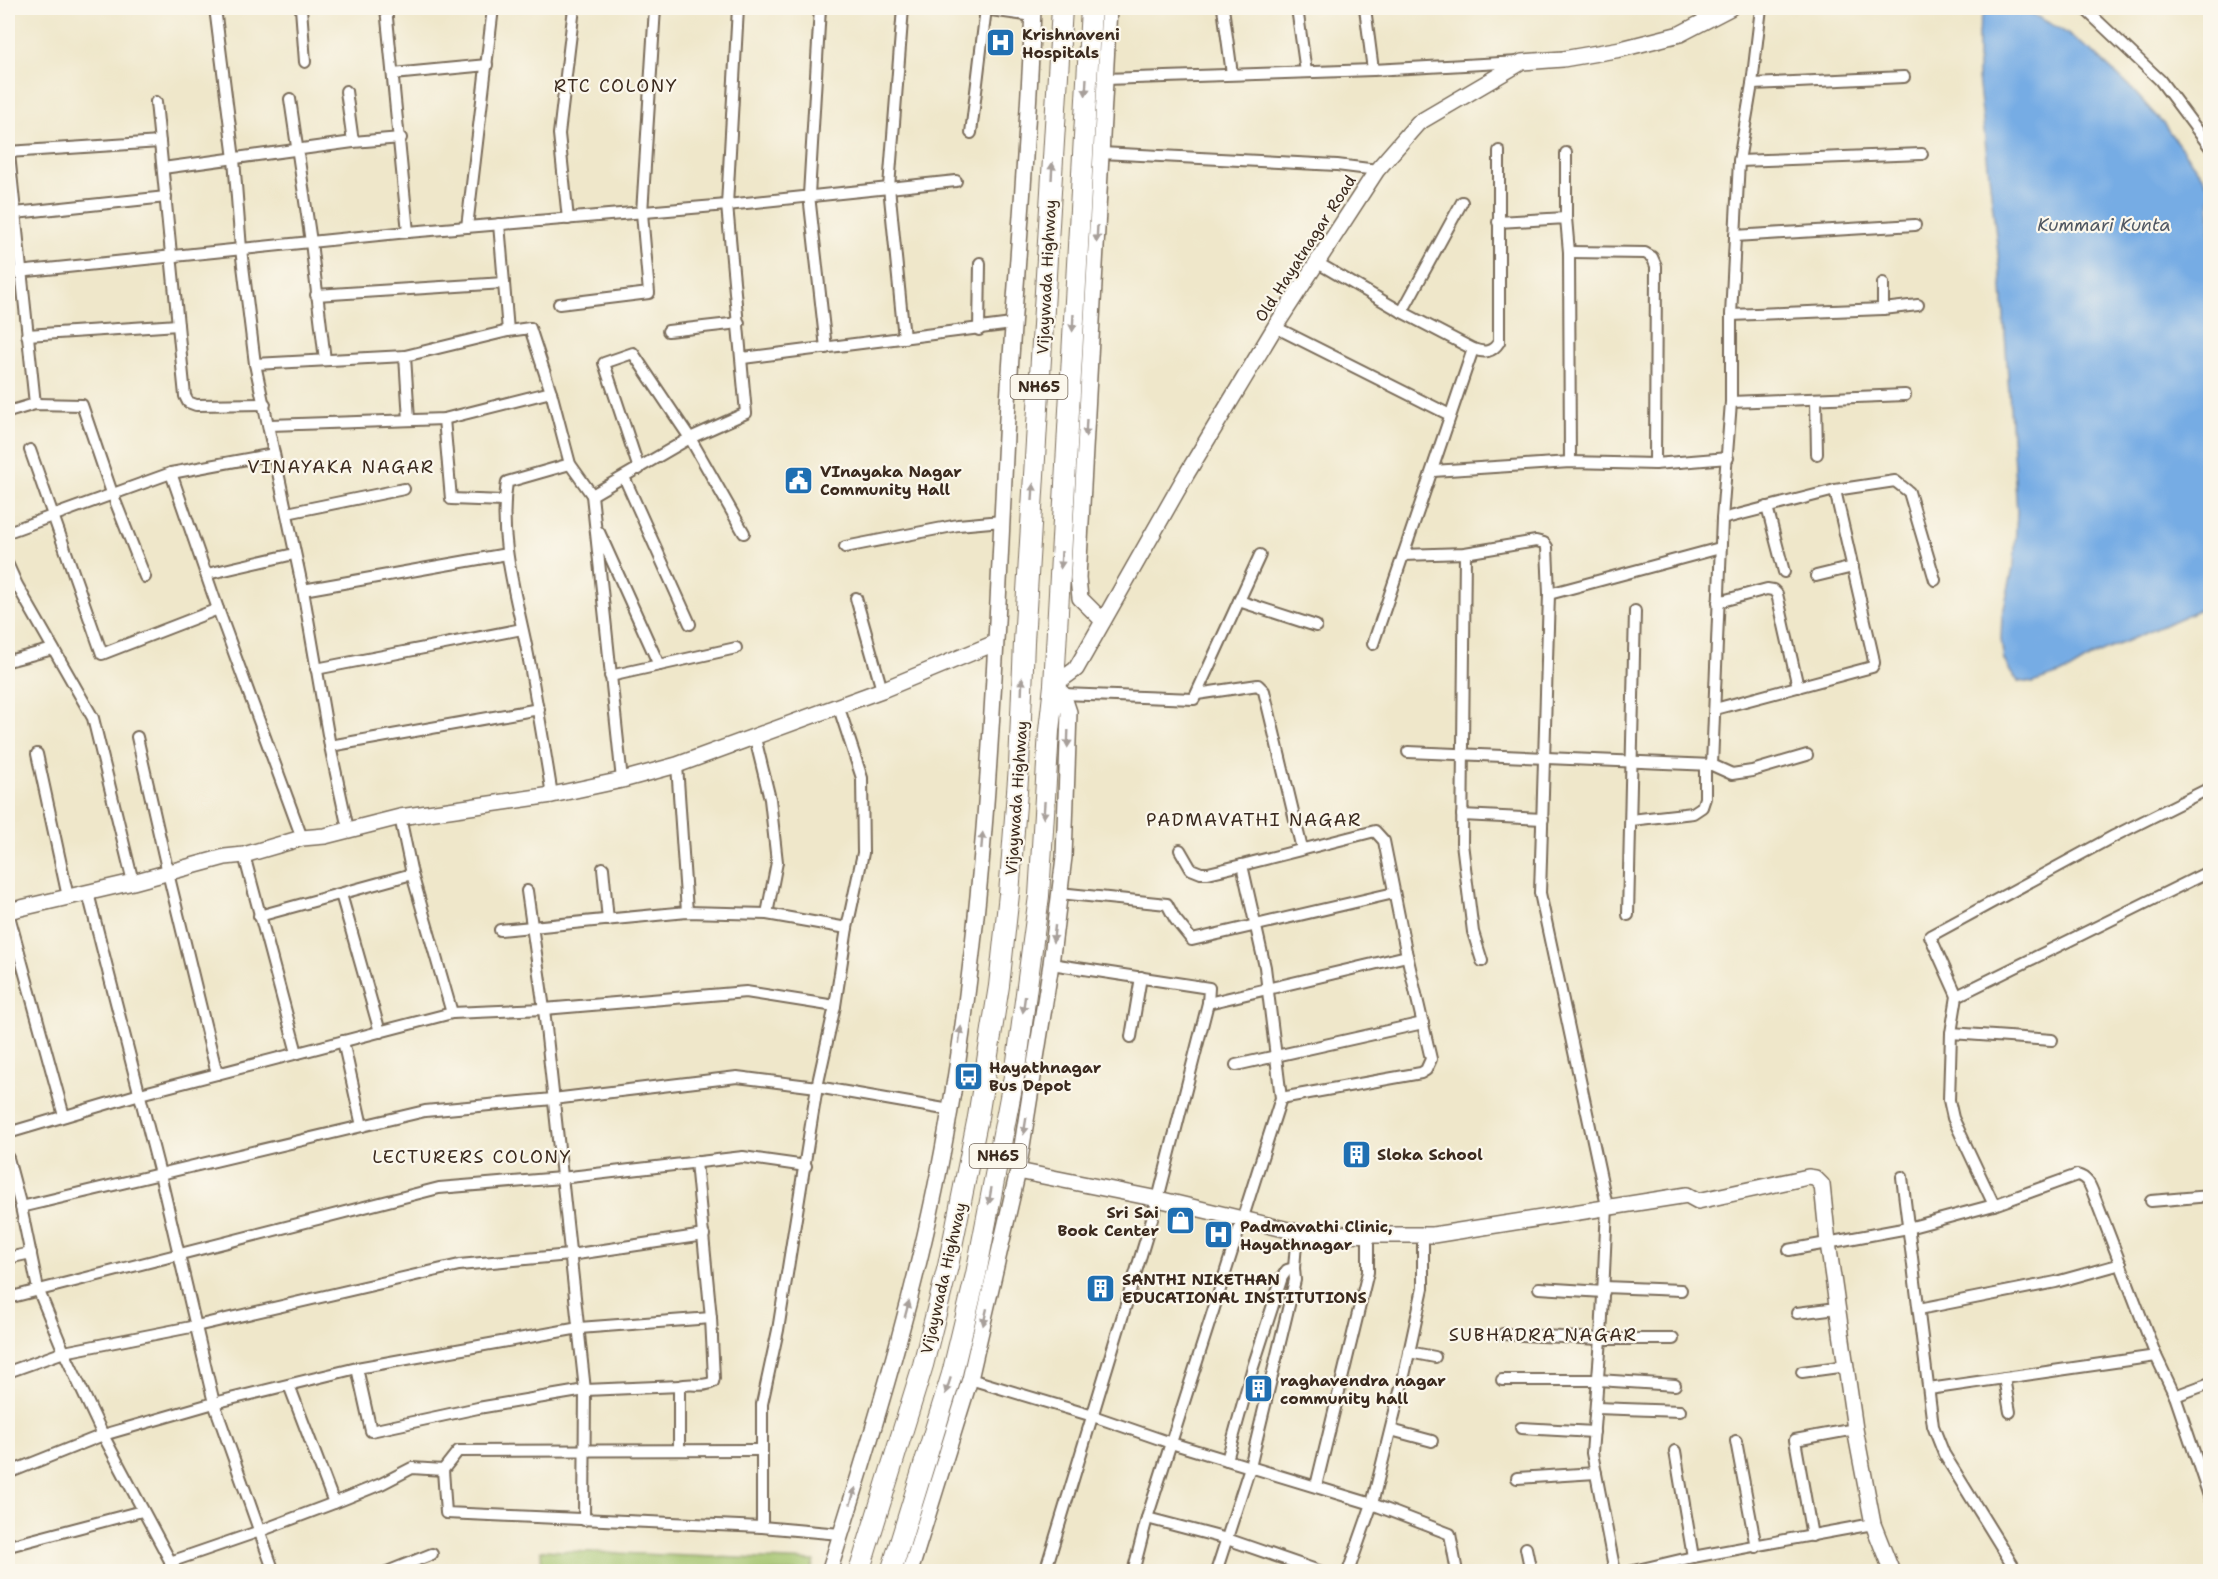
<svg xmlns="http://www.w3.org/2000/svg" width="2218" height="1579" font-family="'Shantell Sans',sans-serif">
	<rect width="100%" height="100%" fill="#fbf7ec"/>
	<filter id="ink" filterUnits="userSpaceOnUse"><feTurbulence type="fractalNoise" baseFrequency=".0167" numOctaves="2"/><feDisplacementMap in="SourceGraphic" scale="12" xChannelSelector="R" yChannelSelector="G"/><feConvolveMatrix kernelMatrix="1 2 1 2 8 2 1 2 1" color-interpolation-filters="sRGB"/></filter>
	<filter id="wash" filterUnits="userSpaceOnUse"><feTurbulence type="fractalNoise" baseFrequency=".008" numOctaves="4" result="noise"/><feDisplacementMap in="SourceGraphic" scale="24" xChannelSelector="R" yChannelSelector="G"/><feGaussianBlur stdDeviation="1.35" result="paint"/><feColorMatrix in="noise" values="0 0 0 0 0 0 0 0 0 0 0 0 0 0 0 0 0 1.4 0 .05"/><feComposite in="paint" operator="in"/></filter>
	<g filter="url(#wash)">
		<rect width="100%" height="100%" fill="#efe7ca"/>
		<path fill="#a2c36c" stroke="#6e7645" stroke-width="1.5" d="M 541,1550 L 814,1561 L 811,1572 L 542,1572 Z"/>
		<path fill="#76ace4" stroke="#586b81" stroke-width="1.5" d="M 1990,8 L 2021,8 L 2060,29 L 2093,52 L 2132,89 L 2165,126 L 2210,187 L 2210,605 L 2097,654 L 2069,671 L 2032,683 L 2018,681 L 2011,673 L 2004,660 L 2001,639 L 2002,616 L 2014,564 L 2017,512 L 2002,288 L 1978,78 L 1978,32 L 1982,17 Z"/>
	</g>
	<g filter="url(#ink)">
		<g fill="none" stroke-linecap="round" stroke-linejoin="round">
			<defs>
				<g id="street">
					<path d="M 215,8 L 234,159 L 241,249 L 255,364 L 303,590 L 330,746 L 348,829"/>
					<path d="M 301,8 L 305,62"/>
					<path d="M 386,8 L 408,232"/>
					<path d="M 820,8 L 809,195 L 826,348"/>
					<path d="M 903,8 L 889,187 L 904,338"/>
					<path d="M 977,8 L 1033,16"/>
					<path d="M 1223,8 L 1232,74"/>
					<path d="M 1297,8 L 1306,72"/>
					<path d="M 1365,8 L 1373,70"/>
					<path d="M 2084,8 L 2160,80 L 2210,147"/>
					<path d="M 393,74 L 487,65"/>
					<path d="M 1105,79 L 1373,70 L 1519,62"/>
					<path d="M 1752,84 L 1904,77"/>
					<path d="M 346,91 L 353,142"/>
					<path d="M 290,99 L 311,242 L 325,360"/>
					<path d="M 156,102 L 185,396 L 188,402 L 196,405 L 265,404"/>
					<path d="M 971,133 L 986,8"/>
					<path d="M 8,144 L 35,404"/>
					<path d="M 8,152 L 160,142"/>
					<path d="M 1101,153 L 1337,165 L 1377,170"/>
					<path d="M 1739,161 L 1922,154"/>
					<path d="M 163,168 L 353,142 L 401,138"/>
					<path d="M 15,213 L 166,197"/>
					<path d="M 1566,218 L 1566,153"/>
					<path d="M 568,219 L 559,134 L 574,8"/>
					<path d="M 1498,222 L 1566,218 L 1569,252 L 1570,462"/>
					<path d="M 499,224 L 508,331"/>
					<path d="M 467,227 L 493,8"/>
					<path d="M 1735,236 L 1915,225"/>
					<path d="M 1569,252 L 1645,253 L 1652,257 L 1656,266 L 1655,464"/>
					<path d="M 1316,262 L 1402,312 L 1473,349 C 1484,353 1492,353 1499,342 L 1499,151"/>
					<path d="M 8,273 L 408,232 L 727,205 L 956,181"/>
					<path d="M 1883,283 L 1883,309"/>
					<path d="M 316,295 L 504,283"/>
					<path d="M 559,304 L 649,293 L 642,213 L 655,8"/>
					<path d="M 1402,312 L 1462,202"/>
					<path d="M 1731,315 L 1883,309 L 1918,305"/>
					<path d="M 1275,327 L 1450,415"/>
					<path d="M 979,330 L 980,263"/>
					<path d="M 668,331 L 739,323"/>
					<path d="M 27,335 L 178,325"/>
					<path d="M 405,356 L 409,420"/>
					<path d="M 743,358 L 1012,324"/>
					<path d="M 255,364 L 405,356 L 508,331 L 530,328 L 551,392 L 570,464 L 592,495 L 622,780"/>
					<path d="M 1816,399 L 1817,454"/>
					<path d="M 1731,402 L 1905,395"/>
					<path d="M 8,412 L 35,404 L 82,405 L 112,493 L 145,577"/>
					<path d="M 444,419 L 451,499 L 504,501"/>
					<path d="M 270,425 L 444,419 L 551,392"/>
					<path d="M 30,450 L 102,654 L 218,609"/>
					<path d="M 639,469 L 604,363 L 633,353 L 690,438 L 744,533"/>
					<path d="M 1433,471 L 1570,462 L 1655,464 L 1728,458"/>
					<path d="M 171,473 L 218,609 L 302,838"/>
					<path d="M 624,477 L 690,624"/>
					<path d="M 592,495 L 690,438 L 746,413 L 727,205 L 738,8"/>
					<path d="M 1767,507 L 1784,572"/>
					<path d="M 287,513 L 404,489"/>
					<path d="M 1722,519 L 1835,490 L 1895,481 L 1909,492 L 1935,580"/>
					<path d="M 8,532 L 171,473 L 274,454"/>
					<path d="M 599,532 L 659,665"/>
					<path d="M 845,547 L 958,525 L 1002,521"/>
					<path d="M 1465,553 L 1462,843 L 1473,932 L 1482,961"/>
					<path d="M 1403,555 L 1465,553 L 1536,541 L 1544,543 L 1547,547 L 1549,594 L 1540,893 L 1607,1206 L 1601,1339 L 1592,1453 L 1615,1572"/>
					<path d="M 8,565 L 17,585 L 93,718 L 133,882"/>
					<path d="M 207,574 L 294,554"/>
					<path d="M 1816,576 L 1853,567"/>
					<path d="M 303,590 L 507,554"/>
					<path d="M 1549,594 L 1720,548"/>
					<path d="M 856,598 L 882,690"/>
					<path d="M 1239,601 L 1316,626"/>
					<path d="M 1718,602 L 1767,589 L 1773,590 L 1777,594 L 1798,687"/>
					<path d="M 1373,644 L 1473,349"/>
					<path d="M 8,661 L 53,649"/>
					<path d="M 316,669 L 522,629"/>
					<path d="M 610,676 L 736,648"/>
					<path d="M 1063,694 L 1194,699 L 1260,555"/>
					<path d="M 1197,694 L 1258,685 L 1264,691 L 1302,849"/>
					<path d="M 1715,709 L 1872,667 L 1874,663 L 1873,656 L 1835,490"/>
					<path d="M 137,737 L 168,873 L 217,1074"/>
					<path d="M 755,738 L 770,799 L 777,862 L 767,914"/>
					<path d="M 330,746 L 539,709"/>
					<path d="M 1408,752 L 1712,765 L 1722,519 L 1731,402 L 1731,315 L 1739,161 L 1752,84 L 1761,8"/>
					<path d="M 37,754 L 68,897"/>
					<path d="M 677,765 L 687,912"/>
					<path d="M 1712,765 L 1732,774 L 1752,771 L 1807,755"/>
					<path d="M 552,795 C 544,745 536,695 526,645 C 515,592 498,536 507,482 L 570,464"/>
					<path d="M 1462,815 L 1543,819"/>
					<path d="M 400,817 L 412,874 L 452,1013"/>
					<path d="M 1631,820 L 1693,813 L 1702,807 L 1705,798 L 1705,765"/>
					<path d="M 244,855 L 297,1053"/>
					<path d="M 1242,865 L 1375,831 L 1384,841 L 1406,951 L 1431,1059 L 1426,1070 L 1421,1073 L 1281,1098"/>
					<path d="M 603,868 L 608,920"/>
					<path d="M 527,891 L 544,1009 L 585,1390 L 584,1520"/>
					<path d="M 88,893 L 160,1174 L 214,1403 L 274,1572"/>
					<path d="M 1059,893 L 1167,904 L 1175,919 L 1192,940 L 1394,893"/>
					<path d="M 341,894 L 380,1032"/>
					<path d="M 8,912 L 64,1116"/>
					<path d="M 1628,915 L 1635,611"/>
					<path d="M 259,916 L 412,874"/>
					<path d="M 500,930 L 687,912 L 767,914 L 847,928"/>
					<path d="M 1957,996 L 1930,936 L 2114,836 L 2210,788"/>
					<path d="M 1208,1003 L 1407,956"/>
					<path d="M 1951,1033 L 2052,1040"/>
					<path d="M 1131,1037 L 1141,977"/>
					<path d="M 343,1041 L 362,1126"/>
					<path d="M 1236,1065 L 1423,1023"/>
					<path d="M 8,1133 L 140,1094 L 452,1013 L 544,1009 L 746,992 L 835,1006"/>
					<path d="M 8,1158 L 21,1207 L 38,1289 L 64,1352 L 103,1435 L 176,1572"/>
					<path d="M 1902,1177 L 1933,1426 L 1944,1454 L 2017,1572"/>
					<path d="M 2151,1201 L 2210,1196"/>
					<path d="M 1994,1205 L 1953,1118 L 1949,1100 L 1951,1033 L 1957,996 L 2210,871"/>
					<path d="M 21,1207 L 425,1111 L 553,1099 L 737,1077 L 817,1087 L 950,1110"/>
					<path d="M 1789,1250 L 1908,1228 L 1994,1205 L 2077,1175 C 2089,1178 2091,1188 2095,1198 L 2156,1356 L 2175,1396 L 2210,1499"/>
					<path d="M 8,1258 L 31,1253"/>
					<path d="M 1604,1287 L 1681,1290"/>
					<path d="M 1539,1288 L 1604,1292"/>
					<path d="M 8,1298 L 439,1188 L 561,1178 L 743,1157 L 806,1166"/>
					<path d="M 1919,1309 L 2056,1282 L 2121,1264"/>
					<path d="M 1797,1313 L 1837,1308"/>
					<path d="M 1503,1334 L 1601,1339 L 1673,1339"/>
					<path d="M 1409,1352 L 1435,1357"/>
					<path d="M 357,1368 L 371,1431 L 478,1408 L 585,1390 L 680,1386"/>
					<path d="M 8,1372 L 64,1352 L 196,1326 L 459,1265 L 570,1255 L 704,1235"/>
					<path d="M 1802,1372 L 1846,1366"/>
					<path d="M 2004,1378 L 2010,1412"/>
					<path d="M 970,1379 L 1093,1416 L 1171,1443 L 1372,1504 L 1450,1534 L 1457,1572"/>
					<path d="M 1502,1380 L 1598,1380 L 1675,1385"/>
					<path d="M 289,1385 L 334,1503"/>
					<path d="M 1929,1389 L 2156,1356"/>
					<path d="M 2175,1396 L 2210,1383"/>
					<path d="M 1596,1408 L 1680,1411"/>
					<path d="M 1521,1428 L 1594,1432"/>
					<path d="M 1391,1430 L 1432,1441"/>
					<path d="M 1736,1441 L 1756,1547"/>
					<path d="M 679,1449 L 679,1390 L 680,1386 C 691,1382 703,1388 713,1382 L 714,1378 L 711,1318 L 696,1162"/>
					<path d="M 761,1450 L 458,1451 L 443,1470 L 446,1513 L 762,1527 L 840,1534"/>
					<path d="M 1675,1451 L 1693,1557"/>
					<path d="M 1227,1460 L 1252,1370 L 1282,1277 L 1287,1270 L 1294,1268"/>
					<path d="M 8,1473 L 103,1435 L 214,1403 L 357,1368 L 579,1328 L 711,1318"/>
					<path d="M 1517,1478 L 1596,1473"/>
					<path d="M 1316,1486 L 1368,1272 L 1368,1235"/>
					<path d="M 1147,1518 L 1227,1539 L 1322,1572"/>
					<path d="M 762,1527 L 762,1404 L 778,1330 L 817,1087 L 835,1006 L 847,928 L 863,853 L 862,778 L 838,705"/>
					<path d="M 1812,1536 L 1795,1440 L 1855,1429"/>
					<path d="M 9,1546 L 142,1511"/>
					<path d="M 1526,1548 L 1531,1572"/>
					<path d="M 170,1562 L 260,1531 L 334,1503 L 381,1484 L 412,1468 L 443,1470"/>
					<path d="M 387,1572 L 432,1554"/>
					<path d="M 1045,1572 L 1158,1199 L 1208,1003 L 1209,988 L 1051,964"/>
					<path d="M 1133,1572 L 1147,1518 L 1281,1098 L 1265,967 L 1242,865 L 1208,873 L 1201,873 L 1191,869 L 1180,850"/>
					<path d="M 1216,1572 L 1250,1467 L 1295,1280 L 1294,1268 L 1297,1232"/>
					<path d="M 1348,1572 L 1372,1504 L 1405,1371 L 1423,1288 L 1423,1235"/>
					<path d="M 1629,1572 L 1693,1557 L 1873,1524"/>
				</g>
				<g id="secondary">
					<path d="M 1103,621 L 1080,598 L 1078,578 L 1109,8"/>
					<path d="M 8,911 L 133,882 L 225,857 L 244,855 L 302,838 L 325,836 L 400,817 L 552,795 L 622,780 L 677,765 L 882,690 L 995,643"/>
					<path d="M 1018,1171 L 1158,1199 L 1297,1232 L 1374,1235 L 1433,1235 L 1687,1195 L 1698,1201 L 1808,1177 L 1815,1178 L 1822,1185 L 1828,1243 L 1855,1429 L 1873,1524 L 1892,1572"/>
					<path d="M 829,1572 C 877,1420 924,1268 950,1110 C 988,888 995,661 1006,436 C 1014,293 1028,151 1033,8"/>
					<path d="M 910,1572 L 970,1379 L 1018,1171 L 1051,964 L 1064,857 L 1069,712 L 1063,694 L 1054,685 L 1076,669 L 1186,475 L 1275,327 L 1377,170 L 1418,123 L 1522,62 L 1563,59 L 1621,49 L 1680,34 L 1730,8"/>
				</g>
				<g id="highway">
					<path d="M 859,1572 L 923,1365 L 948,1266 L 978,1117 L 999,986 L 1009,894 L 1019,766 L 1024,642 L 1062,8"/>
					<path d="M 891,1572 L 952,1374 L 976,1274 L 1017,1061 L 1039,896 L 1049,731 L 1054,685 L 1091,8"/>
				</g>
			</defs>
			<use href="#street" stroke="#7a6c5a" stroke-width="14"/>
			<use href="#secondary" stroke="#7a6c5a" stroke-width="18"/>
			<use href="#highway" stroke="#7a6c5a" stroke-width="22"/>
			<use href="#street" stroke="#fff" stroke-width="10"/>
			<use href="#secondary" stroke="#fff" stroke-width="15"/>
			<use href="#highway" stroke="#fff" stroke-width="20"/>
		</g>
		<defs><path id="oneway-solid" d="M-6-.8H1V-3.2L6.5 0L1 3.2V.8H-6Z" transform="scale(1.5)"/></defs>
		<g fill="#a79f9a">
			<use href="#oneway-solid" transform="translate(1086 87) rotate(93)"/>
			<use href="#oneway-solid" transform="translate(1052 171) rotate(-87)"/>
			<use href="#oneway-solid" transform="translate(1097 234) rotate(93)"/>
			<use href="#oneway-solid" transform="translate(1073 323) rotate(93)"/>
			<use href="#oneway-solid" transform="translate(1086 428) rotate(93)"/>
			<use href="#oneway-solid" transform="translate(1033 492) rotate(-87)"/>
			<use href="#oneway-solid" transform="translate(1061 560) rotate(93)"/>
			<use href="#oneway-solid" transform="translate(1022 686) rotate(-88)"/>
			<use href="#oneway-solid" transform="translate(1068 739) rotate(92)"/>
			<use href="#oneway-solid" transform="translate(1044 810) rotate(94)"/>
			<use href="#oneway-solid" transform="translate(982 841) rotate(-85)"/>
			<use href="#oneway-solid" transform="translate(1054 934) rotate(97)"/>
			<use href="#oneway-solid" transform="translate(1024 1004) rotate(98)"/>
			<use href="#oneway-solid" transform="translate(960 1035) rotate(-82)"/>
			<use href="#oneway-solid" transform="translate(1025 1126) rotate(99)"/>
			<use href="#oneway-solid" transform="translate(990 1196) rotate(100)"/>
			<use href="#oneway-solid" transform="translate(907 1309) rotate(-75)"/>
			<use href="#oneway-solid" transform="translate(985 1317) rotate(103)"/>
			<use href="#oneway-solid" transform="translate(948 1386) rotate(108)"/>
			<use href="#oneway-solid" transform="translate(853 1496) rotate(-73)"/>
		</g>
	</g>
	<defs>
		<symbol id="hospital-square" viewBox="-11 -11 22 22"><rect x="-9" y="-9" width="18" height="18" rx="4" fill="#1f6fb2" stroke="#fbf7ec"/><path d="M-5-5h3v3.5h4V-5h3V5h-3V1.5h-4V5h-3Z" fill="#fff"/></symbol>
		<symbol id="civic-square" viewBox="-11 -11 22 22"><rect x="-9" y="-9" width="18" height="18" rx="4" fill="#1f6fb2" stroke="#fbf7ec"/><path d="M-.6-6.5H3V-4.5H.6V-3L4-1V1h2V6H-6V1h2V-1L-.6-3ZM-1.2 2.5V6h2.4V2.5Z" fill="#fff"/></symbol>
		<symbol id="bus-square" viewBox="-11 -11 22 22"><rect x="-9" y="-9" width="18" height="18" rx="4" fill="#1f6fb2" stroke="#fbf7ec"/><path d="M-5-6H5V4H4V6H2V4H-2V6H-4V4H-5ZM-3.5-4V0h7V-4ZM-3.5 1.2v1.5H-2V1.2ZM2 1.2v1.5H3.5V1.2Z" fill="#fff"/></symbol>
		<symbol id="building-square" viewBox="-11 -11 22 22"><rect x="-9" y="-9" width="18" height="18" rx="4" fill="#1f6fb2" stroke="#fbf7ec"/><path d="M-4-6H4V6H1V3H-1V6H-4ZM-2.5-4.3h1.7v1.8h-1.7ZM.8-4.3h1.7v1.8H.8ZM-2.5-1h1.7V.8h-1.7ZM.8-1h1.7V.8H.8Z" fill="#fff"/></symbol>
		<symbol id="shop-square" viewBox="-11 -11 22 22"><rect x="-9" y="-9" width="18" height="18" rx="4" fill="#1f6fb2" stroke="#fbf7ec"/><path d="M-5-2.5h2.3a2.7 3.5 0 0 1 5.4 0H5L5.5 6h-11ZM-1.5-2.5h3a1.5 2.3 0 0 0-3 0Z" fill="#fff"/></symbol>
	</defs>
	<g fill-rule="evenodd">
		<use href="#hospital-square" x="984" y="26" width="33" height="33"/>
		<use href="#civic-square" x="782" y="464" width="33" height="33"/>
		<use href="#bus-square" x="952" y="1060" width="33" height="33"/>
		<use href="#building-square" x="1340" y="1138" width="33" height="33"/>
		<use href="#shop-square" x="1164" y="1204" width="33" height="33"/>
		<use href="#hospital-square" x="1202" y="1218" width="33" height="33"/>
		<use href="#building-square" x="1084" y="1272" width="33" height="33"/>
		<use href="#building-square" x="1242" y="1372" width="33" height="33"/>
	</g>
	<g text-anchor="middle" stroke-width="4.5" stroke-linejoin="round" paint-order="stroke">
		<g fill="#fbf7ec" stroke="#75685c" stroke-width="1.5">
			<rect x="1010.5" y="375" width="57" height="24" rx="4.5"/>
			<rect x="969.5" y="1144" width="57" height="24" rx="4.5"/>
		</g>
		<g font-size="15" font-weight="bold" fill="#3b2a1e">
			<text x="1039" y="392">NH65</text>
			<text x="998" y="1161">NH65</text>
		</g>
		<g font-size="16" font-weight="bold" fill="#3b2a1e" stroke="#fbf7ec" text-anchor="start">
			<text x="1022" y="40">Krishnaveni<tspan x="1022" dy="18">Hospitals</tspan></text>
			<text x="820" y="477">VInayaka Nagar<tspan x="820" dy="18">Community Hall</tspan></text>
			<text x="989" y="1073">Hayathnagar<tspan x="989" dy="18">Bus Depot</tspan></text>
			<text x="1377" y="1160">Sloka School</text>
			<text x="1159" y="1218" text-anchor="end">Sri Sai<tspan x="1159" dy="18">Book Center</tspan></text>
			<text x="1240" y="1232">Padmavathi Clinic,<tspan x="1240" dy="18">Hayathnagar</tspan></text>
			<text x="1122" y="1285">SANTHI NIKETHAN<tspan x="1122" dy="18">EDUCATIONAL INSTITUTIONS</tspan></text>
			<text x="1280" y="1386">raghavendra nagar<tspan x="1280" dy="18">community hall</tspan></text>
		</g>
		<g font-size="16" fill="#3b2a1e" stroke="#fbf7ec">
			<text transform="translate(1305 248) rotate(-57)" y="6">Old Hayatnagar Road</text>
			<text transform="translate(1046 277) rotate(-87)" y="6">Vijaywada Highway</text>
			<text transform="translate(1016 798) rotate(-86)" y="6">Vijaywada Highway</text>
			<text transform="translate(943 1278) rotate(-77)" y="6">Vijaywada Highway</text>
		</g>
		<g font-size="18" letter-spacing="1.5" fill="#3b2a1e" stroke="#fbf7ec">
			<text x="616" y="92">RTC COLONY</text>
			<text x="341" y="473">VINAYAKA NAGAR</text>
			<text x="1254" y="826">PADMAVATHI NAGAR</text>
			<text x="472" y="1163">LECTURERS COLONY</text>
			<text x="1543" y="1341">SUBHADRA NAGAR</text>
		</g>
		<g font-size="18" font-style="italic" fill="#505863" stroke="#fbf7ec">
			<text x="2104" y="231">Kummari Kunta</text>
		</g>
	</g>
	<rect width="2218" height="1579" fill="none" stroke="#fbf7ec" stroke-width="30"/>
</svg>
